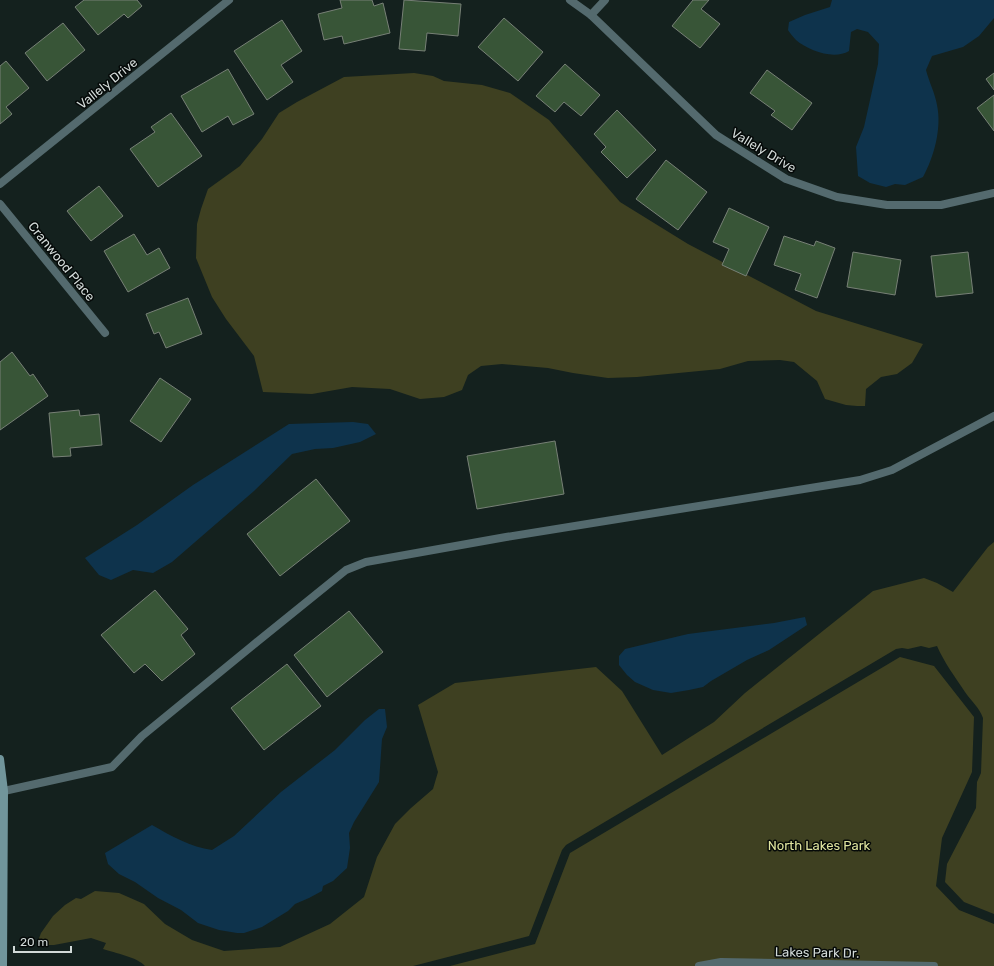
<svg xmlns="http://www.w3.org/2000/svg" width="994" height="966" font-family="Rubik,sans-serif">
	<rect width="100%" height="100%" fill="#14211e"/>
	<g fill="#3e4021">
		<path d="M 414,73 L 433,76 L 444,81 L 482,85 L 510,93 L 549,120 L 620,202 L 688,244 L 816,311 L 923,344 L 912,363 L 897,374 L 881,377 L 866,389 L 865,406 L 857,406 L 846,405 L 825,399 L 817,381 L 794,362 L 780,360 L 748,361 L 720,369 L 637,377 L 608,378 L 573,373 L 548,368 L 502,364 L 481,366 L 468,375 L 462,390 L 444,397 L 420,399 L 390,389 L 352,387 L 312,394 L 263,392 L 254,356 L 226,319 L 212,297 L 196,258 L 197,224 L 201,209 L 208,189 L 240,166 L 262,139 L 279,113 L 297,102 L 344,77 Z"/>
		<path d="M 994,542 L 994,914 L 964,902 L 945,882 L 947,864 L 976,808 L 977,782 L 981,773 L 983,718 C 979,707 971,701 965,692 C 955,677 944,662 937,646 L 929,648 L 921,646 L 908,649 L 902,648 L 896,649 L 566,845 L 562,850 L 529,936 L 413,966 L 145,966 C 137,957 115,953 103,949 L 106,943 L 91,938 L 54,945 L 38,945 L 38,941 L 41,933 L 53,916 L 65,905 L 76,898 L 81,899 L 95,891 L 119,893 L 144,904 L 165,924 L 192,940 L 224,951 L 280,947 L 330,924 L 364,897 L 377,857 L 395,824 L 411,808 L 433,789 L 438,772 L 418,705 L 455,683 L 596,667 L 622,691 L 662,755 L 714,722 L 745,693 L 873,591 L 924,578 L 937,583 L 953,592 L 988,547 Z"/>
		<path d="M 900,657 L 934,666 L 974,717 L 972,772 L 942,838 L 936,886 L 959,910 L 994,924 L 994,966 L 450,966 L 535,944 L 570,853 Z"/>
	</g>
	<g fill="#0e334c">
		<path d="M 832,0 L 994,0 L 994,18 L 979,36 L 963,47 L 932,56 L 926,70 C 929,82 935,93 937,105 C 942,128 934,157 923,177 L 905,185 L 895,184 L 886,187 L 870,183 L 858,176 L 856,147 L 864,127 L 878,64 L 879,44 L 868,32 L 857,29 L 851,32 L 849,51 C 834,60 809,51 796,40 C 793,37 790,33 788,30 L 789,22 L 805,15 L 830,7 Z"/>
		<path d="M 353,422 L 368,424 L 376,434 L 360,442 L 333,448 L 315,449 L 292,454 L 254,491 L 172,562 L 153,573 L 133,570 L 111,580 L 99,575 L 85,558 L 137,525 L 193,485 L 289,424 Z"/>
		<path d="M 805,617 L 807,625 L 769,650 L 747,660 L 711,681 L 703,687 L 689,690 L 671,693 L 653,690 L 635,682 L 627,675 L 619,665 L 619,656 L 625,649 L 688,634 L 774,623 Z"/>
		<path d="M 379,709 L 385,709 L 387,727 L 382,739 L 379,782 L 354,822 L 349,833 L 350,848 L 347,868 L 333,881 L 323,886 L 322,891 L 309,898 L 295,904 L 288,911 L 262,927 L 244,933 L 237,933 L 219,930 L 198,923 L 181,910 L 158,898 L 135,882 L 119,874 L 108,864 L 105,853 L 152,825 C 171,836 191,847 212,850 L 234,836 L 281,792 L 335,750 L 365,720 Z"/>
	</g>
	<g fill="#385537" stroke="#778076">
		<path d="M 84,0 L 137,0 L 142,6 L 128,18 L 124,14 L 98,35 L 75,7 Z"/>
		<path d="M 340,0 L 372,0 L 374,6 L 383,3 L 390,33 L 344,44 L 342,36 L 324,40 L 318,14 L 342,8 Z"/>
		<path d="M 404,0 L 461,4 L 458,36 L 427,33 L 425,51 L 399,49 Z"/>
		<path d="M 693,0 L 709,0 L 701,9 L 720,24 L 700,48 L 672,26 Z"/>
		<path d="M 504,18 L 543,52 L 518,81 L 478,47 Z"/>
		<path d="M 282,20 L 302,51 L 281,65 L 293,82 L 267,100 L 234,51 Z"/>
		<path d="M 63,23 L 85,50 L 47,81 L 25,53 Z"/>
		<path d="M 6,61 L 29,88 L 6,107 L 12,114 L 0,124 L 0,66 Z"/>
		<path d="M 565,64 L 600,95 L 581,116 L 564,102 L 555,112 L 536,96 Z"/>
		<path d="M 228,69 L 254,114 L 233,125 L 228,116 L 202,132 L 181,96 Z"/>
		<path d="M 767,70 L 812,103 L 792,130 L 771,115 L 775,111 L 750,93 Z"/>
		<path d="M 994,73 L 994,90 L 986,79 Z"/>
		<path d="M 994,95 L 994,131 L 977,108 Z"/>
		<path d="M 617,110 L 656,150 L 627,178 L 601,152 L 606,147 L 594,134 Z"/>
		<path d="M 171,113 L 202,156 L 158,187 L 130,149 L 155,132 L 151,127 Z"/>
		<path d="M 666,160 L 707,192 L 678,230 L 636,199 Z"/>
		<path d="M 99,186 L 123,216 L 91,241 L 67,211 Z"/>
		<path d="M 729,208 L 769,227 L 746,276 L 722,265 L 729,249 L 713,242 Z"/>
		<path d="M 134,234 L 147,255 L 159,248 L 170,268 L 128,292 L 104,251 Z"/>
		<path d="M 784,236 L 814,246 L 816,241 L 835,248 L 817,298 L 795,290 L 801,274 L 774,265 Z"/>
		<path d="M 853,252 L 901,260 L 895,295 L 847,287 Z"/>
		<path d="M 968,252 L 973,293 L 936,297 L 931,256 Z"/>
		<path d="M 188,298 L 202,334 L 166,348 L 159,332 L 154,334 L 146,314 Z"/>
		<path d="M 12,352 L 30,376 L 33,374 L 48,396 L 0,430 L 0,362 Z"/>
		<path d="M 160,378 L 191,399 L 161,442 L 130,421 Z"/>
		<path d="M 79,410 L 80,416 L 99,414 L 102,445 L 70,448 L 71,456 L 53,457 L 49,413 Z"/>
		<path d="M 555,441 L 564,494 L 477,509 L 467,456 Z"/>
		<path d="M 316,479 L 350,521 L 280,576 L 247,534 Z"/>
		<path d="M 155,590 L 188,629 L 181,635 L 195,654 L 162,681 L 145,664 L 134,673 L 101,635 Z"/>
		<path d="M 349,611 L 383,652 L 327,697 L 294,655 Z"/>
		<path d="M 287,664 L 321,706 L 264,750 L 231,708 Z"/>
	</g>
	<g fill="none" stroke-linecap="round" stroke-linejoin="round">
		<path stroke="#546a6e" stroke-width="8" d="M 4,791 L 112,767 L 142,736 L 252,646 L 346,570 L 366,562 L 506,537 L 860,480 L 892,470 L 994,416"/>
		<g stroke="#546a6e" stroke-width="8">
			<path d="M 570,0 L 591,15 L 716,135 L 786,179 L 837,197 L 887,205 L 941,205 L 994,193"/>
			<path d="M 591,15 L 605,0"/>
			<path d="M 0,184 L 229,0"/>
			<path d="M 0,204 L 105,333"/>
			<path d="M 699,966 L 721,962 L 934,966"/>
		</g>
		<path stroke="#71959b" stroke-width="8" d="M 0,759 L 4,791 L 3,966"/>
	</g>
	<g text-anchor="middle" stroke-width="3" stroke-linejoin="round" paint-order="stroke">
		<g font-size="13" fill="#d2dad8" stroke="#050908">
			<text transform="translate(107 83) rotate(-39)" y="5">Vallely Drive</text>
			<text transform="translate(764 150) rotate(31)" y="5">Vallely Drive</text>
			<text transform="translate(62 261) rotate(51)" y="5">Cranwood Place</text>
			<text transform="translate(817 952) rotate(1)" y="5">Lakes Park Dr.</text>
		</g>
		<g font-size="13" fill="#e0e59f" stroke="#050908">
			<text x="819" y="850">North Lakes Park</text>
		</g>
	</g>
	<path d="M14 946v6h57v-6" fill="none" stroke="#d2dad8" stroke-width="2"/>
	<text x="20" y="946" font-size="12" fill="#d2dad8" stroke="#050908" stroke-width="3" paint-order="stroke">20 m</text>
</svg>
